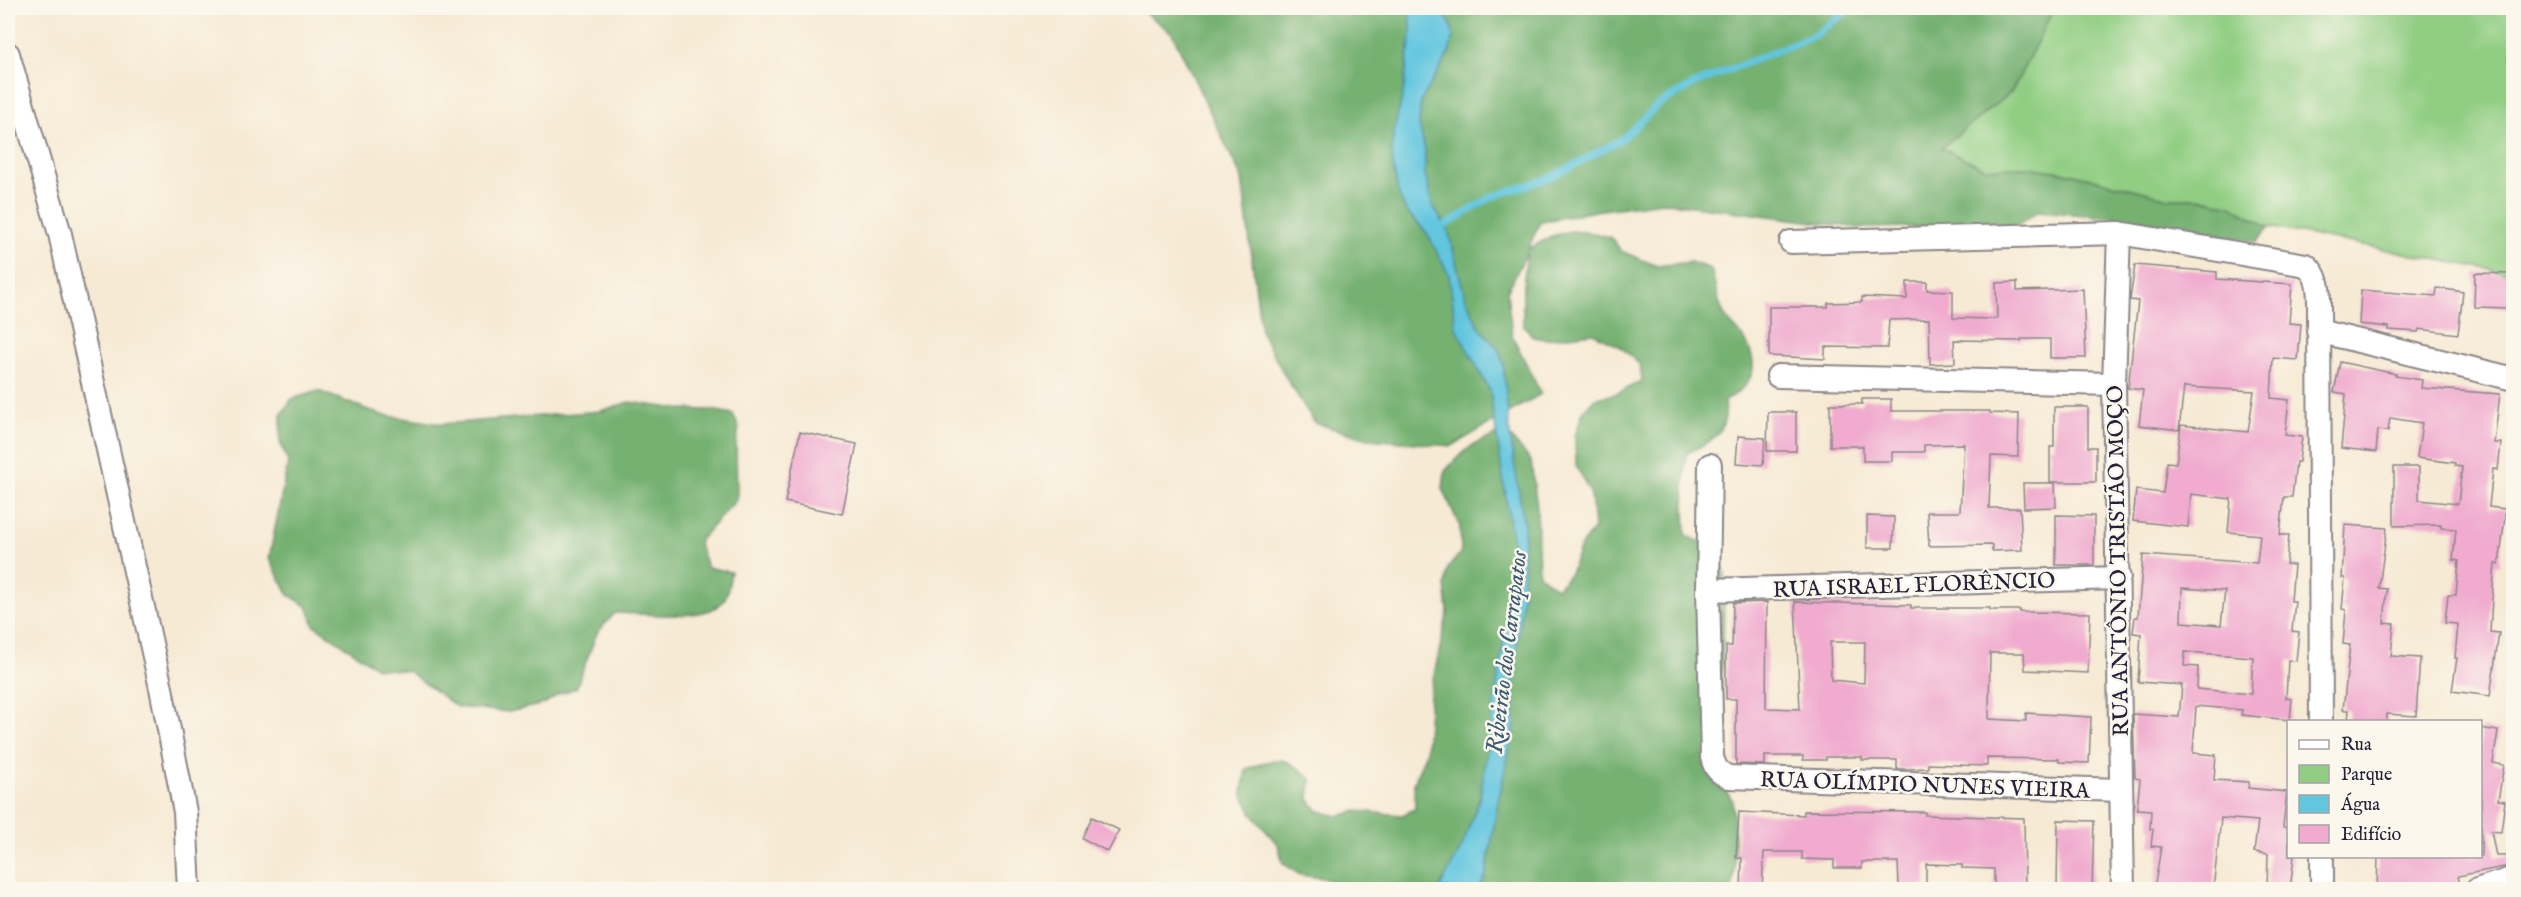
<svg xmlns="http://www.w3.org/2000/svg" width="2521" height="897" font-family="'IM FELL English',serif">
	<rect width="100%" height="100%" fill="#fbf7ec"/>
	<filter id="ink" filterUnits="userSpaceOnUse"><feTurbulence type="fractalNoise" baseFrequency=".0167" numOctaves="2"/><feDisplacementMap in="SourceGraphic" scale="12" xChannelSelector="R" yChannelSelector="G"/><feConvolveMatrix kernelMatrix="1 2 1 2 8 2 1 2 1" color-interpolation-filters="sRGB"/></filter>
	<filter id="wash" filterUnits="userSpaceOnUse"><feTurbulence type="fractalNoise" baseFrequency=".008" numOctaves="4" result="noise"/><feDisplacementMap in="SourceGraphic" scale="24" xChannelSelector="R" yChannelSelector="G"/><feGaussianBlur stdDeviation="1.35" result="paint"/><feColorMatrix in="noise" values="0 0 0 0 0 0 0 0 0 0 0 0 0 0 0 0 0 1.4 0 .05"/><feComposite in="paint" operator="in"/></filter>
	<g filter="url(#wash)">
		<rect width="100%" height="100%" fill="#f6ead4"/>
		<path fill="#91ce83" stroke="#5a785f" stroke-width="1.5" d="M 2054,8 L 2513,8 L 2513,274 L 2269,227 L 2232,206 L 2198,198 L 2168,198 L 2074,174 L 2027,167 L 1985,168 L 1941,148 L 2012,91 Z"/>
		<g fill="#74b171" stroke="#4b6a56" stroke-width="1.5">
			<path d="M 1139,8 L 2054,8 L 2012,91 L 1941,148 L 1985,168 L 2027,167 L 2074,174 L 2168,198 L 2198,198 L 2232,206 L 2269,227 L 2256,242 L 2122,218 L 2038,211 L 2017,225 L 1993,232 L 1912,227 L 1858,228 L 1663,202 L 1595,211 L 1540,222 L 1528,249 L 1552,236 L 1571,231 L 1594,233 L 1612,238 L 1621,251 L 1657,266 L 1691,262 L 1711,269 C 1715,283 1717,301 1724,314 C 1729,324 1739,330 1745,340 C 1762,369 1751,386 1725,401 C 1729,432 1712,442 1686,454 L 1684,484 L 1686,536 L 1717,548 L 1725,573 L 1720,719 L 1725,751 L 1722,786 L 1733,801 L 1735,869 L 1732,889 L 1356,889 L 1323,878 L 1300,875 L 1283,863 L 1278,845 L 1252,814 L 1242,793 L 1246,769 C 1280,757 1283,754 1311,779 L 1309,799 L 1317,810 L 1337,816 L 1357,811 L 1402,815 L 1415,809 L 1414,783 L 1426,752 L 1430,693 L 1448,611 L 1445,586 L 1448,568 L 1461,552 L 1460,527 L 1443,489 L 1445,471 L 1459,456 L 1473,445 L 1496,435 L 1510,436 L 1531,461 L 1537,508 L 1539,575 L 1557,588 L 1570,573 L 1582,544 L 1594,529 L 1591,495 L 1576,465 L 1575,436 L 1583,411 L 1594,399 L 1618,393 L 1642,381 L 1640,365 L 1621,347 L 1593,333 L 1546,339 L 1533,337 L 1523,324 L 1523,287 L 1527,252 L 1507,292 L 1512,335 L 1541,394 L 1452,446 L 1368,439 L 1315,423 L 1288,381 L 1261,332 L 1242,179 L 1172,33 Z"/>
			<path d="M 318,391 L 382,415 L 442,424 L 601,411 L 629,402 L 679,409 L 711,410 L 733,414 L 739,428 L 736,443 L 737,499 L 698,542 L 707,567 L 731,572 C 729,580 729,593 724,600 C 709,623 641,613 615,613 L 597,633 L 576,688 L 559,694 L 544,704 L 509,712 L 457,707 L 408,671 L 377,668 L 314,625 L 307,606 L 289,595 L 269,559 L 288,462 L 280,442 L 281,415 L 292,399 Z"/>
		</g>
		<path fill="#62c6df" stroke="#42748d" stroke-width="1.5" d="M 1410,8 L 1440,8 L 1450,23 L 1453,34 L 1450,51 L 1421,101 L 1419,125 L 1425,150 L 1425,174 L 1432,205 L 1448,230 L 1465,297 L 1479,327 L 1499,350 L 1503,363 L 1510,436 L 1524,525 L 1523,593 L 1514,673 L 1515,725 L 1498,801 L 1486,875 L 1479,889 L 1439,889 L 1461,849 L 1480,797 L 1505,631 L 1513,544 L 1490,391 L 1456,328 L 1449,275 L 1427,233 L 1406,211 L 1398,193 L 1393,166 L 1392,150 L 1393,135 L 1403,93 L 1411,35 Z"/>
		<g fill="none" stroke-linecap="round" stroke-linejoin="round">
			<path stroke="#62c6df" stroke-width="7" d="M 1440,229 L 1491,197 L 1549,178 L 1580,162 L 1623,138 L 1659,104 L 1694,84 L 1813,36 L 1851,8"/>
		</g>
		<g id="blocks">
			<g fill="#f0abcf" fill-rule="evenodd">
				<path d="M 2135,265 L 2217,272 L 2217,279 L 2292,284 L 2289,323 L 2301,324 L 2298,360 L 2273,358 L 2271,398 L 2289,400 L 2285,435 L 2302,437 L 2299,462 L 2296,462 L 2292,497 L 2284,497 L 2280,535 L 2289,535 L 2286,564 L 2294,565 L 2291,601 L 2295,601 L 2292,631 L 2299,632 L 2296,661 L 2288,660 L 2286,698 L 2292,699 L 2290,720 L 2241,715 L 2242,710 L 2196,706 L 2193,753 L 2216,755 L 2214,780 L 2249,782 L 2248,788 L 2287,792 L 2283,827 L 2289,828 L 2289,856 L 2294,856 L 2290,890 L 2267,890 L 2268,854 L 2254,852 L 2258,821 L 2221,818 L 2213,890 L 2154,890 L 2161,847 L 2151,846 L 2153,829 L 2150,829 L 2151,810 L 2137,809 L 2140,779 L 2135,778 L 2133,714 L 2179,717 L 2182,685 L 2138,682 L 2141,634 L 2133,633 L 2135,617 L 2138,617 L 2143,555 L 2257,563 L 2260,535 L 2228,532 L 2231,499 L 2191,494 L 2188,527 L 2133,521 L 2136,490 L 2163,493 L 2167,462 L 2176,463 L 2181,425 L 2248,432 L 2254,391 L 2184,387 L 2179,430 L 2139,425 L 2143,390 L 2128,388 L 2138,301 L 2130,300 ZM 2182,588 L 2225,591 L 2221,625 L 2181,622 ZM 2185,652 L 2253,657 L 2251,694 L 2197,689 L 2198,667 L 2184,666 Z"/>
				<path d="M 2475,273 L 2512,274 L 2511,308 L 2474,307 Z"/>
				<path d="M 1907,282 L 1927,282 L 1927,290 L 1953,291 L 1953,318 L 1997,319 L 1996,283 L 2017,282 L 2017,291 L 2083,289 L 2086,358 L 2050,358 L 2050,339 L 2021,339 L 2021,341 L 1954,340 L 1955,363 L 1930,364 L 1929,319 L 1889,320 L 1887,348 L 1825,347 L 1825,359 L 1769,356 L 1769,307 L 1828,307 L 1828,303 L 1862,302 L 1862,297 L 1907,299 Z"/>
				<path d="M 2437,288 L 2463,292 L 2458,334 L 2419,329 L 2418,332 L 2389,330 L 2389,327 L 2359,324 L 2361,290 L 2436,296 Z"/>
				<path d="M 2340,362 L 2396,374 L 2395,376 L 2422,380 L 2421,388 L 2500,394 L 2494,443 L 2501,443 L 2498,470 L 2493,469 L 2489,507 L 2506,509 L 2499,565 L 2495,564 L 2492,599 L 2490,632 L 2499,633 L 2490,696 L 2452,691 L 2457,658 L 2455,658 L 2458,624 L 2445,623 L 2448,595 L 2456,595 L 2459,561 L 2453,560 L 2456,529 L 2441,528 L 2441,525 L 2394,526 L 2394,467 L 2419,467 L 2419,500 L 2458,504 L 2462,467 L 2455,466 L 2455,463 L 2417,458 L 2422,423 L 2390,418 L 2388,431 L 2378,430 L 2376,452 L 2341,448 L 2346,394 L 2334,392 Z"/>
				<path d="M 1862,399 L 1891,399 L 1891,411 L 1990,411 L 1990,413 L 2019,414 L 2018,457 L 1991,456 L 1989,508 L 2020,508 L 2022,550 L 1992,551 L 1992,545 L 1929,546 L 1927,512 L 1959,512 L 1960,510 L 1964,444 L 1924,445 L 1924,452 L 1892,452 L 1892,461 L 1863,461 L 1863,446 L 1830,446 L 1830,404 L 1862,404 Z"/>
				<path d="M 2054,407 L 2088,407 L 2088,447 L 2096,447 L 2096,482 L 2050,482 L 2050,447 L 2054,447 Z"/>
				<path d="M 1768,412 L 1796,412 L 1796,451 L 1767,451 Z"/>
				<path d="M 800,432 L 857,444 L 842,514 L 785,502 Z"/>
				<path d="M 1738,436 L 1765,438 L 1763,465 L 1736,463 Z"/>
				<path d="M 2023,483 L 2055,483 L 2056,507 L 2024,508 Z"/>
				<path d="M 2056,515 L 2094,516 L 2094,565 L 2056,565 Z"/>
				<path d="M 1867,516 L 1894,517 L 1893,548 L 1867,548 Z"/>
				<path d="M 2345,525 L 2387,528 L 2379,588 L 2387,589 L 2384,623 L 2394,624 L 2391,656 L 2420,658 L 2416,716 L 2387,714 L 2387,722 L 2348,722 L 2349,710 L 2343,710 L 2350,645 L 2343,644 L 2346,610 L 2342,609 L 2345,578 L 2342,578 Z"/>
				<path d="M 1767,602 L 1766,708 L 1800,709 L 1795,602 L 1911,605 L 1911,608 L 1990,608 L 1990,610 L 2020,610 L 2020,612 L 2090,613 L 2088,673 L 2025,670 L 2024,653 L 1990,653 L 1989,709 L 1989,719 L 2026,721 L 2026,713 L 2091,717 L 2089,763 L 2059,762 L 2059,759 L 1987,758 L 1987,766 L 1928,764 L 1928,768 L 1906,769 L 1897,769 L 1897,760 L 1862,760 L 1862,757 L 1826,757 L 1826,760 L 1803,760 L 1803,756 L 1765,756 L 1765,765 L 1736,764 L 1736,699 L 1726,699 L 1726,646 L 1732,646 L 1733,603 ZM 1830,642 L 1865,642 L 1864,683 L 1831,680 Z"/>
				<path d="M 2481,728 L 2498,731 L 2493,763 L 2504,765 L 2498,800 L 2505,801 L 2501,832 L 2491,831 L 2496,856 L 2514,856 L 2514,865 L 2458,876 L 2460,885 L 2445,890 L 2377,890 L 2378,856 L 2481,856 Z"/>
				<path d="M 1804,811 L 1925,812 L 1925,815 L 2024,818 L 2025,890 L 1994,890 L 1994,869 L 1962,868 L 1962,865 L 1926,864 L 1926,886 L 1899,887 L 1898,862 L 1862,862 L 1862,868 L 1834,868 L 1834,860 L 1802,859 L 1802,852 L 1764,852 L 1762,890 L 1741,890 L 1742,858 L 1736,858 L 1739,812 L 1804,815 Z"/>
				<path d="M 1092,817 L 1119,830 L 1108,852 L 1082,838 Z"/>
				<path d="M 2058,820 L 2094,821 L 2092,890 L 2057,890 Z"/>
			</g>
		</g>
	</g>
	<g filter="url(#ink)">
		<use href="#blocks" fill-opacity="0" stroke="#8c8688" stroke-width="1.5"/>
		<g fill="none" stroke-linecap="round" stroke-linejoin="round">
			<defs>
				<g id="minor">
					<path d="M 8,54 L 60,234 L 161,688 L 185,812 L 189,890"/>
					<path d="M 2119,233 L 2114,384 L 2123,890"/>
					<path d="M 1791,242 L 2119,233 L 2306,265 C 2318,275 2319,289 2319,304 L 2321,722"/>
					<path d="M 2318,331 L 2514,379"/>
					<path d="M 1778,376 L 2114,384"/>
					<path d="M 1710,465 L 1708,590 L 1712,757 C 1715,769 1719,773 1729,777 L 2120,790"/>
					<path d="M 1708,590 L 2119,578"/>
					<path d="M 2322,856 L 2322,890"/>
					<path d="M 2477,890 L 2514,878"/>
				</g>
			</defs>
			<use href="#minor" stroke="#8c8688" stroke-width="26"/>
			<use href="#minor" stroke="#fff" stroke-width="22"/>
		</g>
	</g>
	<g text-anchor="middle" stroke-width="5" stroke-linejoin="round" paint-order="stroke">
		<g font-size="22" fill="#22223b" stroke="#fbf7ec">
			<text transform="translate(2117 561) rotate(-91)" y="8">RUA ANTÔNIO TRISTÃO MOÇO</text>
			<text transform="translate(1914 584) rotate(-2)" y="8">RUA ISRAEL FLORÊNCIO</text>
			<text transform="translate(1925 784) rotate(2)" y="8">RUA OLÍMPIO NUNES VIEIRA</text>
		</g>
		<g font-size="24" font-style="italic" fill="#385b74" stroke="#fbf7ec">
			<text transform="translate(1506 652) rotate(-83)" y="8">Ribeirão dos Carrapatos</text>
		</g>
	</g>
	<rect width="2521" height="897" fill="none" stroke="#fbf7ec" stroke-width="30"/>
	<rect x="2287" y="720" width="195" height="138" fill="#fbf7ec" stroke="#a4a2a5" stroke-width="1.5"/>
	<rect x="2299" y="740" width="30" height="9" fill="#ffffff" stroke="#a4a2a5" stroke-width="1.5"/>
	<text x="2341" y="750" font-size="18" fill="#22223b">Rua</text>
	<rect x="2299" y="765" width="30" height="18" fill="#91ce83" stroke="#a4a2a5" stroke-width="1.5"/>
	<text x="2341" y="780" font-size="18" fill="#22223b">Parque</text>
	<rect x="2299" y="795" width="30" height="18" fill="#62c6df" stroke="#a4a2a5" stroke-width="1.5"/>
	<text x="2341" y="810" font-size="18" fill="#22223b">Água</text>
	<rect x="2299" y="825" width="30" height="18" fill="#f0abcf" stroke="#a4a2a5" stroke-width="1.5"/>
	<text x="2341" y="840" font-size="18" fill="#22223b">Edifício</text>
</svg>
